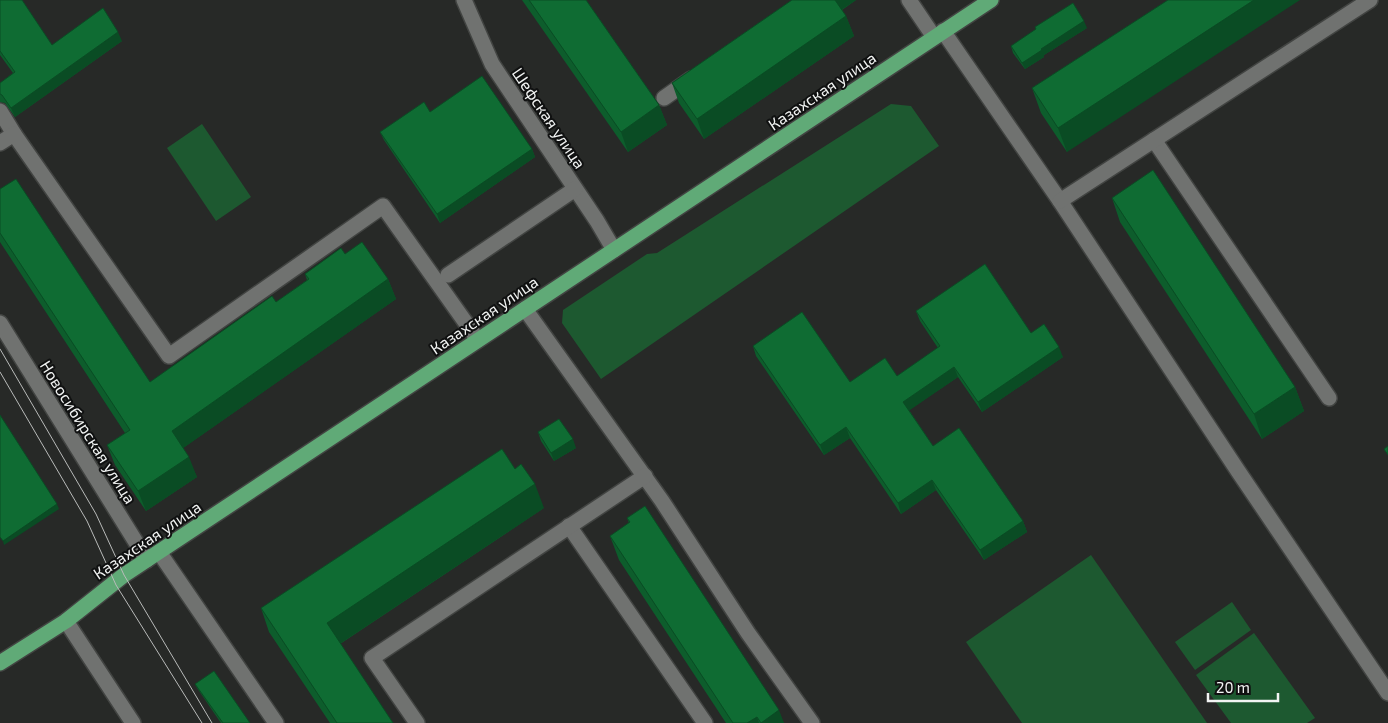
<svg xmlns="http://www.w3.org/2000/svg" width="1388" height="723" font-family="'Exo 2',sans-serif">
	<rect width="100%" height="100%" fill="#272927"/>
	<g fill="#1d5930">
		<path d="M 891,104 L 911,106 L 939,146 L 601,379 L 562,323 L 563,310 L 647,254 L 657,253 Z"/>
		<path d="M 202,124 L 251,197 L 216,221 L 167,148 Z"/>
		<path d="M 1091,555 L 1207,723 L 1022,723 L 966,642 Z"/>
		<path d="M 1232,602 L 1251,630 L 1195,670 L 1175,642 Z"/>
		<path d="M 1254,633 L 1315,718 L 1307,723 L 1231,723 L 1196,675 Z"/>
	</g>
	<g fill="none" stroke-linecap="round" stroke-linejoin="round">
		<defs>
			<g id="minor">
				<path d="M 464,0 L 492,64 L 597,221 L 614,250"/>
				<path d="M 909,0 L 934,37"/>
				<path d="M 943,31 L 1060,201 L 1238,471 L 1388,693"/>
				<path d="M 664,98 L 691,79"/>
				<path d="M 0,111 L 14,134"/>
				<path d="M 1154,140 L 1329,398"/>
				<path d="M 0,143 L 14,134 L 169,356 L 383,206 L 478,340"/>
				<path d="M 1060,201 L 1370,0"/>
				<path d="M 448,275 L 575,189"/>
				<path d="M 525,309 L 662,501 L 748,633 L 812,723"/>
				<path d="M 0,323 L 147,560"/>
				<path d="M 569,526 L 705,723"/>
				<path d="M 159,552 L 276,723"/>
				<path d="M 66,621 L 133,723"/>
				<path d="M 417,723 L 372,658 L 645,476"/>
			</g>
			<path id="major" d="M 0,663 L 66,621 L 124,575 L 991,0"/>
		</defs>
		<use href="#minor" stroke="#424442" stroke-width="18"/>
		<use href="#major" stroke="#424442" stroke-width="18"/>
		<use href="#minor" stroke="#707270" stroke-width="15"/>
		<use href="#major" stroke="#60aa77" stroke-width="15"/>
		<g stroke="#b9bbba" stroke-width="1">
			<path d="M 0,349 L 96,514 L 124,575 L 212,723"/>
			<path d="M 0,372 L 87,521 L 116,585 L 202,723"/>
		</g>
	</g>
	<g fill="#0d5d2c">
		<path d="M 0,0 L 52,45 L 122,41 L 15,117 L 5,103 L 0,102 L 0,83 L 13,73 L 0,55 Z"/>
		<path d="M 522,0 L 586,0 L 659,105 L 667,125 L 628,152 Z"/>
		<path d="M 792,0 L 856,0 L 842,10 L 846,16 L 854,36 L 704,139 L 679,103 L 672,83 Z"/>
		<path d="M 1168,0 L 1067,152 L 1041,113 L 1032,88 Z"/>
		<path d="M 1087,28 L 1044,55 L 1044,57 L 1025,69 L 1013,53 L 1011,46 Z"/>
		<path d="M 430,112 L 532,149 L 535,157 L 440,223 L 384,140 L 380,132 Z"/>
		<path d="M 0,189 L 150,382 L 276,302 L 307,280 L 305,274 L 345,254 L 388,279 L 396,299 L 183,448 L 197,477 L 146,511 L 115,465 L 107,445 L 125,433 L 0,242 Z"/>
		<path d="M 1112,198 L 1295,387 L 1304,411 L 1262,439 L 1120,222 Z"/>
		<path d="M 916,311 L 1031,333 L 1063,357 L 982,412 L 958,377 L 909,410 L 933,446 L 1023,521 L 1027,532 L 984,560 L 936,490 L 901,514 L 850,438 L 824,455 L 756,356 L 753,346 L 850,382 L 897,376 L 938,348 L 920,321 Z"/>
		<path d="M 538,432 L 576,448 L 554,461 L 541,441 Z"/>
		<path d="M 544,508 L 340,644 L 393,723 L 330,723 L 269,632 L 261,608 Z"/>
		<path d="M 627,518 L 784,723 L 726,723 L 619,560 L 610,536 L 629,523 Z"/>
		<path d="M 195,684 L 250,723 L 221,723 L 197,688 Z"/>
	</g>
	<g fill="#0a4c24">
		<path d="M 833,0 L 856,0 L 838,12 Z"/>
		<path d="M 1254,0 L 1300,0 L 1067,152 L 1058,128 Z"/>
		<path d="M 846,16 L 854,36 L 704,139 L 697,119 Z"/>
		<path d="M 1084,21 L 1087,28 L 1044,55 L 1044,57 L 1025,69 L 1022,63 L 1041,49 Z"/>
		<path d="M 118,32 L 122,41 L 15,117 L 11,108 Z"/>
		<path d="M 659,105 L 667,125 L 628,152 L 621,132 Z"/>
		<path d="M 532,149 L 535,157 L 440,223 L 437,214 Z"/>
		<path d="M 388,279 L 396,299 L 179,451 L 172,431 Z"/>
		<path d="M 1059,347 L 1063,357 L 982,412 L 978,402 Z"/>
		<path d="M 954,367 L 958,377 L 907,412 L 903,402 Z"/>
		<path d="M 1295,387 L 1304,411 L 1262,439 L 1254,414 Z"/>
		<path d="M 846,427 L 850,438 L 824,455 L 820,445 Z"/>
		<path d="M 573,439 L 576,448 L 554,461 L 551,453 Z"/>
		<path d="M 189,457 L 197,477 L 146,511 L 138,491 Z"/>
		<path d="M 932,480 L 936,490 L 901,514 L 898,503 Z"/>
		<path d="M 535,484 L 544,508 L 335,647 L 327,623 Z"/>
		<path d="M 57,504 L 59,509 L 4,545 L 3,541 Z"/>
		<path d="M 1023,521 L 1027,532 L 984,560 L 980,550 Z"/>
		<path d="M 779,710 L 784,723 L 761,723 Z"/>
		<path d="M 757,717 L 759,723 L 747,723 Z"/>
	</g>
	<g fill="#0f6c33" stroke="#0a4c24">
		<path d="M 0,0 L 22,0 L 52,45 L 103,8 L 118,32 L 11,108 L 2,95 L 0,94 L 0,83 L 15,72 L 0,51 Z"/>
		<path d="M 529,0 L 586,0 L 659,105 L 621,132 Z"/>
		<path d="M 792,0 L 835,0 L 846,16 L 697,119 L 672,83 Z"/>
		<path d="M 1168,0 L 1254,0 L 1058,128 L 1032,88 Z"/>
		<path d="M 1073,3 L 1084,21 L 1041,49 L 1042,50 L 1022,63 L 1011,46 L 1036,29 L 1035,27 Z"/>
		<path d="M 482,76 L 532,149 L 437,214 L 380,132 L 424,102 L 430,112 Z"/>
		<path d="M 1153,170 L 1295,387 L 1254,414 L 1112,198 Z"/>
		<path d="M 16,179 L 150,382 L 272,296 L 276,302 L 309,279 L 305,274 L 341,248 L 345,254 L 362,242 L 388,279 L 172,431 L 189,457 L 138,491 L 107,445 L 130,430 L 0,233 L 0,189 Z"/>
		<path d="M 985,264 L 1031,333 L 1044,324 L 1059,347 L 978,402 L 954,367 L 903,402 L 933,446 L 959,428 L 1023,521 L 980,550 L 932,480 L 898,503 L 846,427 L 820,445 L 753,346 L 802,312 L 850,382 L 885,358 L 897,376 L 940,346 L 916,311 Z"/>
		<path d="M 0,415 L 57,504 L 3,541 L 0,537 Z"/>
		<path d="M 559,419 L 573,439 L 551,453 L 538,432 Z"/>
		<path d="M 1388,446 L 1388,455 L 1384,449 Z"/>
		<path d="M 502,449 L 515,469 L 521,464 L 535,484 L 327,623 L 393,723 L 337,723 L 261,608 Z"/>
		<path d="M 645,506 L 779,710 L 761,723 L 757,717 L 747,723 L 733,723 L 610,536 L 630,522 L 627,518 Z"/>
		<path d="M 214,671 L 250,723 L 223,723 L 195,684 Z"/>
	</g>
	<g text-anchor="middle" stroke-width="4" stroke-linejoin="round" paint-order="stroke">
		<g font-size="16" fill="#f2f4f3" stroke="#101111">
			<text transform="translate(822 91) rotate(-34)" y="6">Казахская улица</text>
			<text transform="translate(549 118) rotate(56)" y="6">Шефская улица</text>
			<text transform="translate(484 315) rotate(-34)" y="6">Казахская улица</text>
			<text transform="translate(88 432) rotate(58)" y="6">Новосибирская улица</text>
			<text transform="translate(147 540) rotate(-34)" y="6">Казахская улица</text>
		</g>
	</g>
	<path d="M1208 693v8h70v-8" fill="none" stroke="#f2f4f3" stroke-width="2.5"/>
	<text x="1216" y="693" font-size="15" fill="#f2f4f3" stroke="#101111" stroke-width="4" paint-order="stroke">20 m</text>
</svg>
